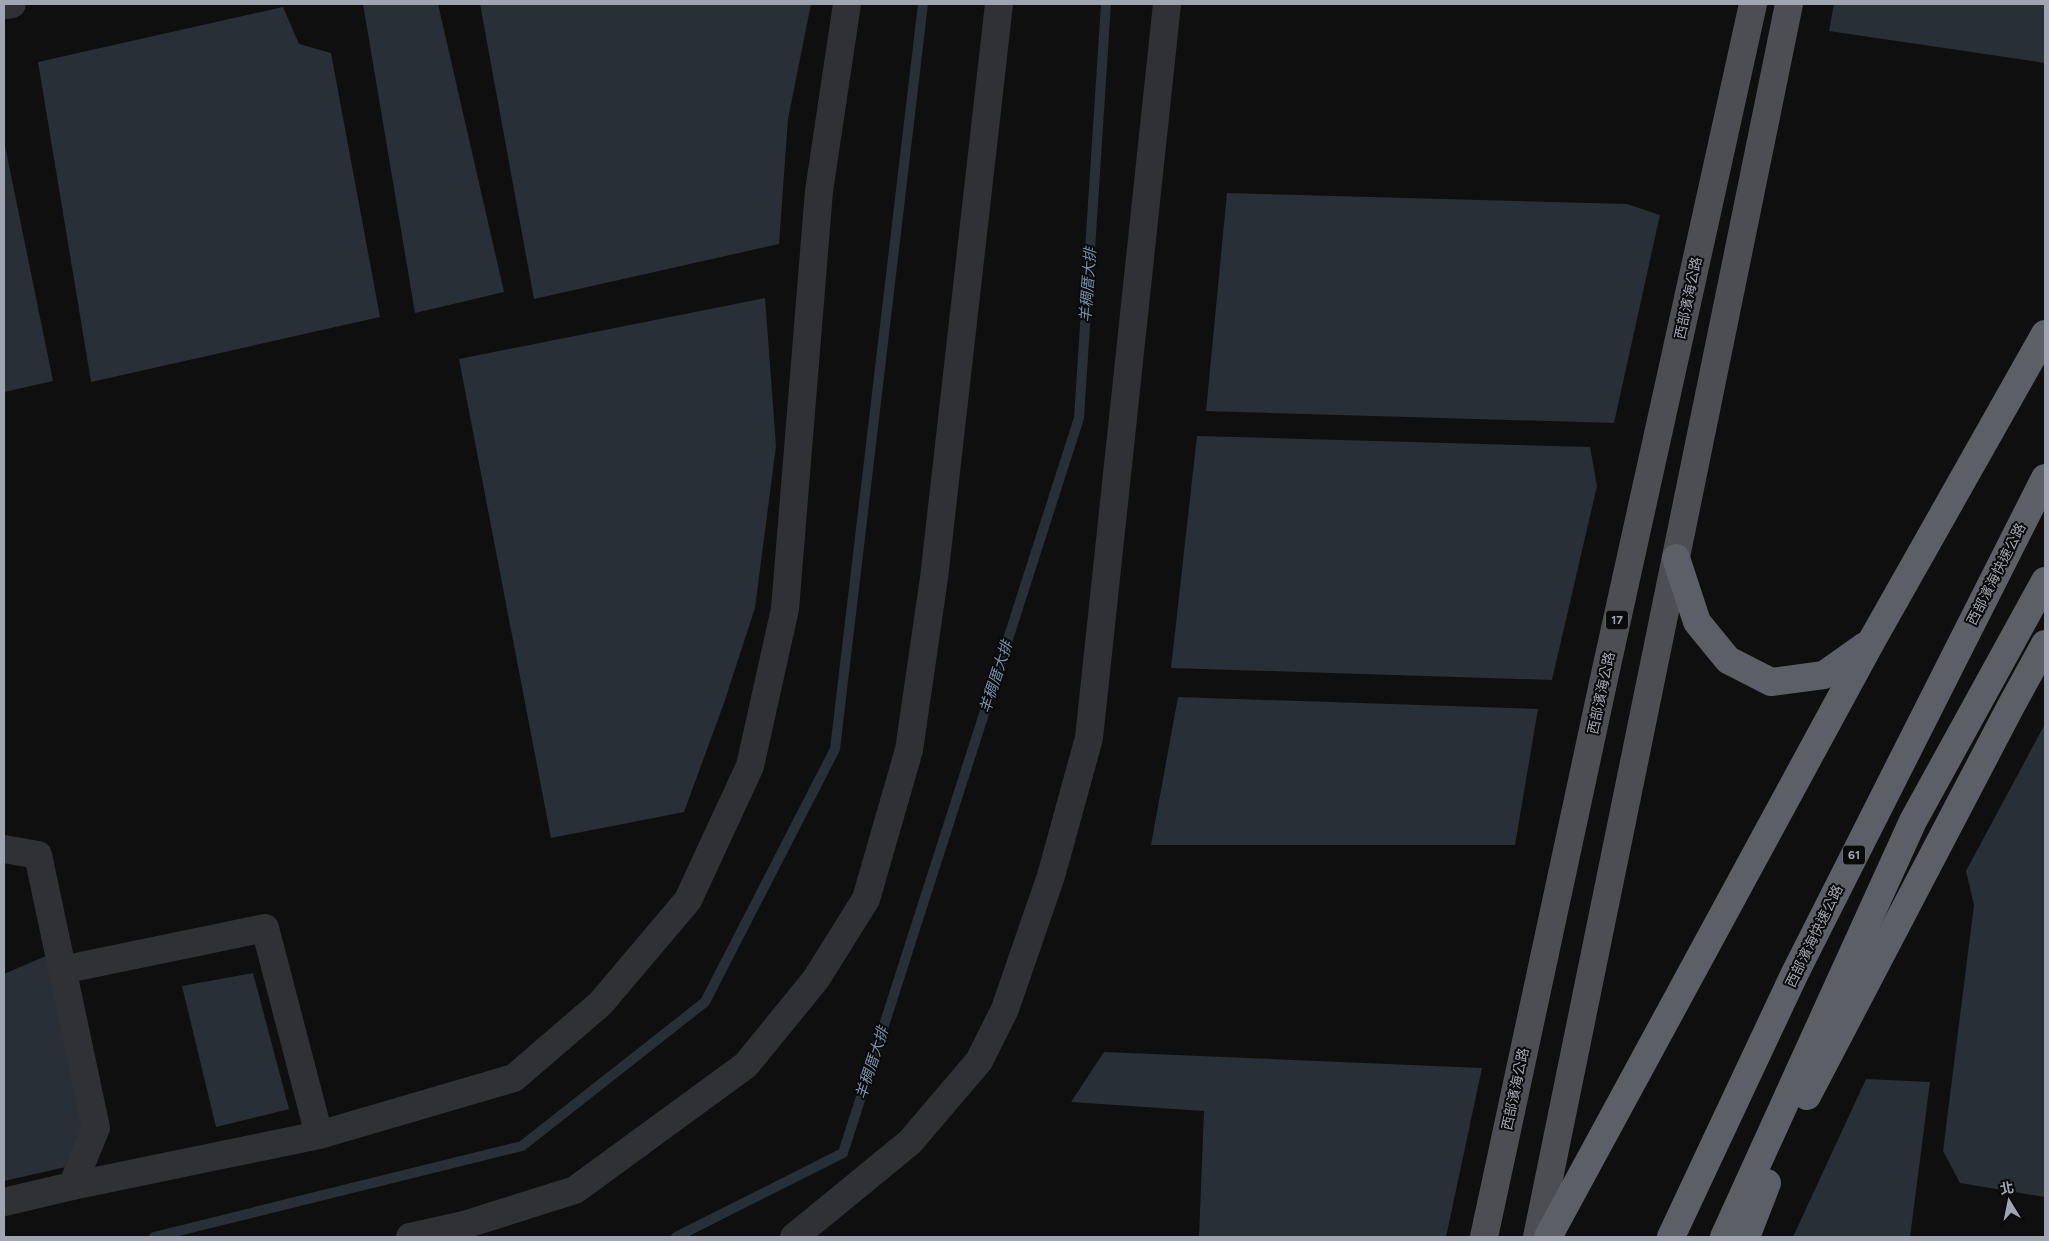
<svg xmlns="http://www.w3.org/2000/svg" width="2049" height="1241" font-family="Figtree,'Noto Sans TC',sans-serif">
	<rect width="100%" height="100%" fill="#0f0f10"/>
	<g fill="#282f36">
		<path d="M 363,4 L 438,4 L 504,292 L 415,313 Z"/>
		<path d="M 480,4 L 811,4 L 788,119 L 779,244 L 534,299 Z"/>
		<path d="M 1834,4 L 2045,4 L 2045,63 L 1829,31 Z"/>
		<path d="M 283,7 L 299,44 L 331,53 L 380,317 L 91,382 L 38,62 Z"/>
		<path d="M 4,141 L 53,381 L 4,392 Z"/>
		<path d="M 1227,193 L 1627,204 L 1660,215 L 1614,423 L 1206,411 Z"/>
		<path d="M 765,298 L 776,446 L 755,608 L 724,703 L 684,812 L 551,838 L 459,359 Z"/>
		<path d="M 1197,436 L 1590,447 L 1597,486 L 1552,680 L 1171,668 Z"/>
		<path d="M 1178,697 L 1538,709 L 1515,845 L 1151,845 Z"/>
		<path d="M 2045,724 L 2045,1197 L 1960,1183 L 1943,1151 L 1974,905 L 1966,871 Z"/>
		<path d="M 48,955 L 87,1126 L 66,1167 L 4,1181 L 4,974 Z"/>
		<path d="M 253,973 L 289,1109 L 216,1127 L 182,986 Z"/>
		<path d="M 1104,1052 L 1482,1068 L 1446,1237 L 1199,1237 L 1204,1111 L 1071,1102 Z"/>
		<path d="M 1866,1079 L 1930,1082 L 1910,1237 L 1793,1237 Z"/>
	</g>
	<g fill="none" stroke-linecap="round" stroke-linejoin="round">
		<g stroke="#282f36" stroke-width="10">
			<path d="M 154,1237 L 522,1146 L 705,1002 L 835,749 L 923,4"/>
			<path d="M 676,1237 L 843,1153 L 1079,418 L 1106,4"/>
		</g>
		<g stroke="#303135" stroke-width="28">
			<path d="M 4,5 L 12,4"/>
			<path d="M 4,849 L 38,855 L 96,1128 L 72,1186"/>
			<path d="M 62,970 L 265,928 L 319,1135"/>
			<path d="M 4,1202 L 72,1186 L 319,1135 L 514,1078 L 601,1003 L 688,900 L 750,766 L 785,609 L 819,191 L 847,4"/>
			<path d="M 410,1237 L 464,1225 L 575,1190 L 746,1065 L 816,979 L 866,899 L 909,750 L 934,578 L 999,4"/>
			<path d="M 794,1237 L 910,1142 L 979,1061 L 1005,1009 L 1051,876 L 1089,738 L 1167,4"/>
		</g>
		<g stroke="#4c4e54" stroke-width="28">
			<path d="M 1484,1237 L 1605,674 L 1753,4"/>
			<path d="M 1537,1237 L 1789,4"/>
		</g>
		<g stroke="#5c5f66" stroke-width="28">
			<path d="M 1676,558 L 1697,622 L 1728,660 L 1771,682 L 1824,675 L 1865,646"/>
			<path d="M 1807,1096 L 2011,706 L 2045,644"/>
			<path d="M 1548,1237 L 1871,642 L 2045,334"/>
			<path d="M 1671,1237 L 1795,973 L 2045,478"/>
			<path d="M 1724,1237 L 1913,821 L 2045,581"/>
			<path d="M 1746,1237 L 1767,1183"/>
		</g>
	</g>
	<g text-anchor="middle" stroke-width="4" stroke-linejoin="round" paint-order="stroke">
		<g fill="#0a0a0b" stroke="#73767f" stroke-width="1">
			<rect x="1606" y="610.5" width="22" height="19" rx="4"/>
			<rect x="1843" y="845.5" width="22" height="19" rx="4"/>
		</g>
		<g font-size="12" font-weight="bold" fill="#a0a5b1">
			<text x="1617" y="624">17</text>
			<text x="1854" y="859">61</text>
		</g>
		<g font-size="14" fill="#a0a5b1" stroke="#0a0a0b">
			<text transform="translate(1688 298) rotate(-78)" y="5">西部濱海公路</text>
			<text transform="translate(1996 574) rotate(-63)" y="5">西部濱海快速公路</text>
			<text transform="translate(1601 693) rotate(-78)" y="5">西部濱海公路</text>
			<text transform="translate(1814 936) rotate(-64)" y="5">西部濱海快速公路</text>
			<text transform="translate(1515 1089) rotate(-78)" y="5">西部濱海公路</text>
		</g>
		<g font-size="15" font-style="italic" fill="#7692ad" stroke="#0a0a0b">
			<text transform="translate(1088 285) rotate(-86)" y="5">羊稠厝大排</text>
			<text transform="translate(996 677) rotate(-72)" y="5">羊稠厝大排</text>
			<text transform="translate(872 1063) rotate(-72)" y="5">羊稠厝大排</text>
		</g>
	</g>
	<rect width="2049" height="1241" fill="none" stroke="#a0a5b1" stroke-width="10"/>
	<g transform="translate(2009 1201) rotate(350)" stroke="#0a0a0b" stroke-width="4" paint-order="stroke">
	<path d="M0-4L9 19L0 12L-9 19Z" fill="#a0a5b1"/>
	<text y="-8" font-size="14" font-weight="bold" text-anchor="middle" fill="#a0a5b1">北</text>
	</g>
</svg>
